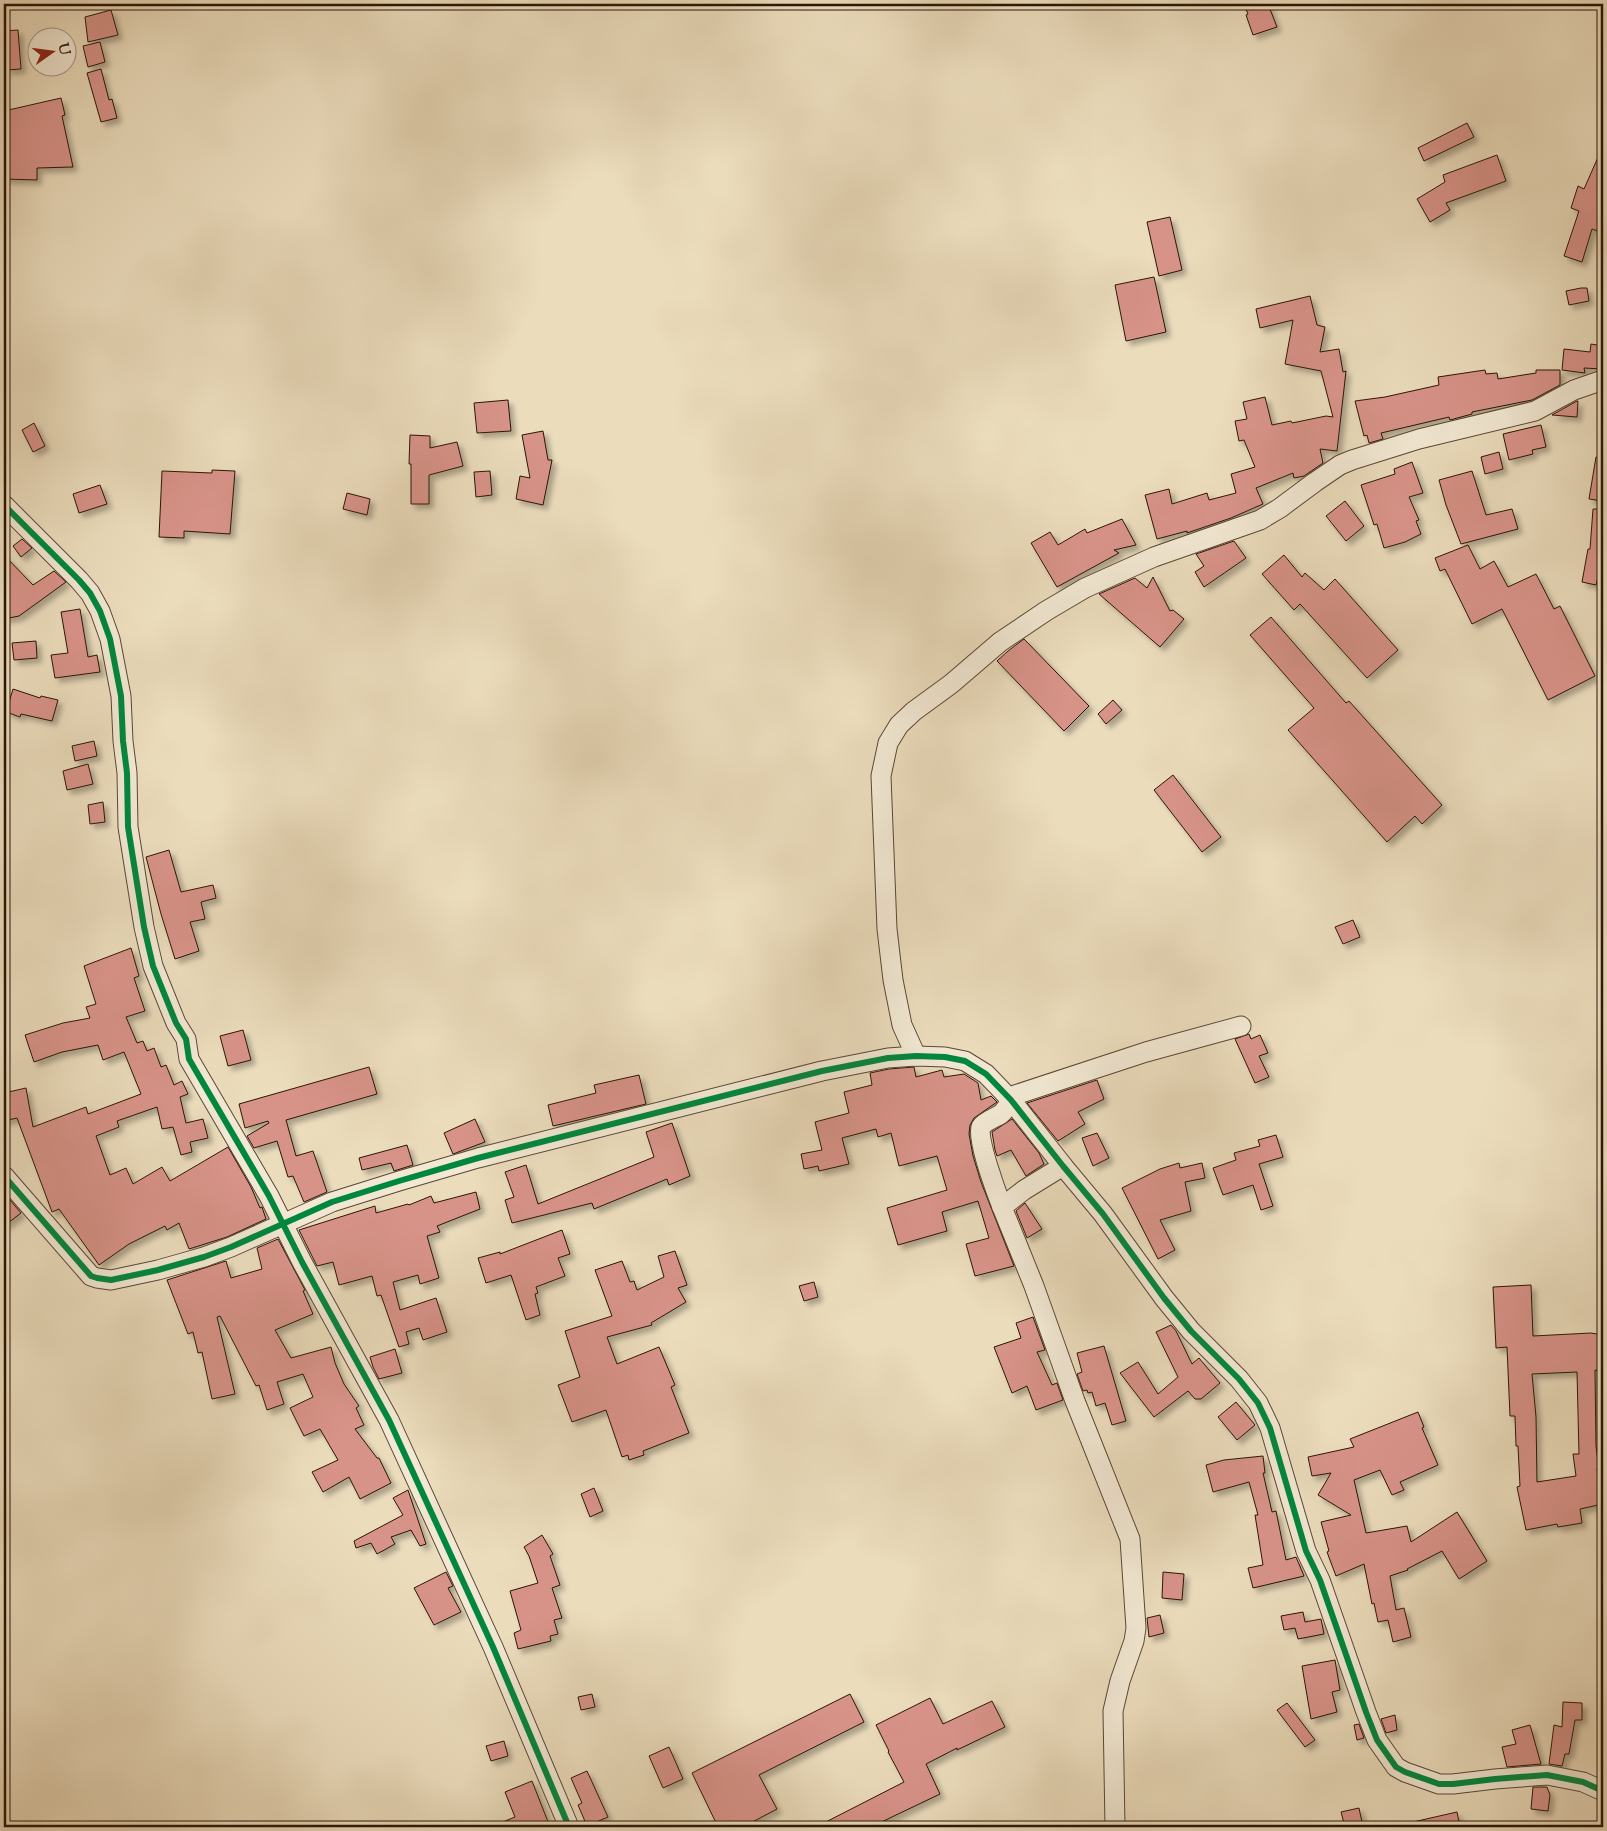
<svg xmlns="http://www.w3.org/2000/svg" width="1607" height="1831" font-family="'Sorts Mill Goudy',serif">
	<defs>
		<filter id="shadow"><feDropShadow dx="4.5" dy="4.5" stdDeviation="2.5" flood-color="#0004"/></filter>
	</defs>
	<rect width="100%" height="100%" fill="#ebdcbc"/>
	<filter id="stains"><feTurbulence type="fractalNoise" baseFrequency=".004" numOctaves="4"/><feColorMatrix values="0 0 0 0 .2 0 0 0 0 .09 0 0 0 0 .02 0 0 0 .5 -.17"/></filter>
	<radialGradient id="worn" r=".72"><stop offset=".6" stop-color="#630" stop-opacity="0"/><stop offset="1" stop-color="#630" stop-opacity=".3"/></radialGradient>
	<g fill="#d89389" stroke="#2b1506" fill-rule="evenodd" filter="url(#shadow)">
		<path d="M 1244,4 L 1268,4 L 1277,27 L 1253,35 L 1246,15 L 1248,14 Z"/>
		<path d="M 111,10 L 118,35 L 88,42 L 85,17 Z"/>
		<path d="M 18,30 L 21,69 L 6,70 L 4,31 Z"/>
		<path d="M 100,42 L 105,62 L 88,67 L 83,46 Z"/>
		<path d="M 101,69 L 109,100 L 112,99 L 117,118 L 101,122 L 87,73 Z"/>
		<path d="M 61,98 L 65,115 L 62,116 L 73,167 L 37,168 L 37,180 L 4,179 L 4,111 Z"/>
		<path d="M 1467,123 L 1474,137 L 1424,161 L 1418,148 Z"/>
		<path d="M 1603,146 L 1603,233 L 1592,229 L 1582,262 L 1564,256 L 1579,211 L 1571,208 L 1578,186 L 1584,189 Z"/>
		<path d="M 1497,155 L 1506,181 L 1446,203 L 1450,210 L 1430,222 L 1417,199 L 1445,182 L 1443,175 Z"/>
		<path d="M 1170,217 L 1182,270 L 1159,276 L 1147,222 Z"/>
		<path d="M 1154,277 L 1166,332 L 1126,341 L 1115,285 Z"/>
		<path d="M 1581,288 L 1587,288 L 1589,301 L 1569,305 L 1566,291 Z"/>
		<path d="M 1310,296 L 1317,325 L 1325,327 L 1320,352 L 1339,349 L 1343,372 L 1346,371 L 1337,451 L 1320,449 L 1323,463 L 1304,476 L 1294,478 L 1293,473 L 1256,488 L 1263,504 L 1231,518 L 1187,533 L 1187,531 L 1157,539 L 1145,495 L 1169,489 L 1172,504 L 1207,493 L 1209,500 L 1236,493 L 1231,474 L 1255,467 L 1244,440 L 1239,441 L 1235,421 L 1247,419 L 1243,402 L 1265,397 L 1272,425 L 1291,421 L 1292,423 L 1326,416 L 1333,417 L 1321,371 L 1285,364 L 1293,320 L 1260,328 L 1256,309 Z"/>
		<path d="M 1591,344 L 1603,346 L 1603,369 L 1584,368 L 1585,373 L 1562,370 L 1564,349 L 1590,352 Z"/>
		<path d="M 1485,370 L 1486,374 L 1497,373 L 1498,379 L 1536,373 L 1536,370 L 1560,370 L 1560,385 L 1532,400 L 1472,412 L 1472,414 L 1450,420 L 1449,417 L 1381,433 L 1383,439 L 1369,443 L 1367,435 L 1364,436 L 1355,401 L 1385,397 L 1439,385 L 1438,377 Z"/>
		<path d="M 508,400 L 511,431 L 477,433 L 474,403 Z"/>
		<path d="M 1578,401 L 1577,417 L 1552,415 L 1577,401 Z"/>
		<path d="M 34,423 L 45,446 L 33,452 L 22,430 Z"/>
		<path d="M 1541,425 L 1546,447 L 1532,450 L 1533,454 L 1509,460 L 1503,434 Z"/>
		<path d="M 543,431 L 548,460 L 552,460 L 543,505 L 516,499 L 520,476 L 530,478 L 522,435 Z"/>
		<path d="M 410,435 L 430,436 L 430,448 L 457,442 L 463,466 L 429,475 L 429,504 L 411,504 L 411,464 L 409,464 Z"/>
		<path d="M 1499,452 L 1503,469 L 1485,474 L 1481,457 Z"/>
		<path d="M 1596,457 L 1603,457 L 1603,501 L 1589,499 Z"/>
		<path d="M 1412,462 L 1423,493 L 1409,497 L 1419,520 L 1416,521 L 1421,534 L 1405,542 L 1384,548 L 1377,524 L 1374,525 L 1361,485 L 1395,474 L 1394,469 Z"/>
		<path d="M 212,470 L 235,471 L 230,534 L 184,531 L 184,538 L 159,537 L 162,471 L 212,473 Z"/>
		<path d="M 490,471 L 492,495 L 476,497 L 474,472 Z"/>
		<path d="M 1472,471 L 1486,515 L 1512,509 L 1518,529 L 1461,544 L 1446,505 L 1439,480 Z"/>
		<path d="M 100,485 L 107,504 L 79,513 L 73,494 Z"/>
		<path d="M 347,493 L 370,499 L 367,515 L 343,509 Z"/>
		<path d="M 1345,501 L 1364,526 L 1346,541 L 1326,516 Z"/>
		<path d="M 1593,509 L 1603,509 L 1603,573 L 1599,573 L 1596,585 L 1582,582 L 1588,549 L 1590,549 Z"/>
		<path d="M 1122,519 L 1136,545 L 1114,550 L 1119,553 L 1057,587 L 1031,543 L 1050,532 L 1058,545 L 1085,529 L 1087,533 Z"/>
		<path d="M 22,539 L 32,548 L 21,557 L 13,546 Z"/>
		<path d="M 1234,541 L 1246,558 L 1204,587 L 1195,572 L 1204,566 L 1196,554 Z"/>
		<path d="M 1468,545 L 1480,569 L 1494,561 L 1508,587 L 1536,574 L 1554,609 L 1560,606 L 1595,676 L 1548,700 L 1502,609 L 1472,624 L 1445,569 L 1440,571 L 1435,558 Z"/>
		<path d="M 4,555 L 33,585 L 54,571 L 66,582 L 19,616 L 4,619 Z"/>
		<path d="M 1284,555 L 1302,577 L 1305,573 L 1324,590 L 1335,579 L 1398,650 L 1367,678 L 1300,604 L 1294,610 L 1262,574 Z"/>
		<path d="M 1153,577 L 1170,611 L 1173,610 L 1184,619 L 1160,647 L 1099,594 L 1135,578 L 1147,588 Z"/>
		<path d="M 80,609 L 88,657 L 97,655 L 100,672 L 55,678 L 51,655 L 68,653 L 61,612 Z"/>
		<path d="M 1271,617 L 1346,703 L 1349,701 L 1442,805 L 1422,824 L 1415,816 L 1387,842 L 1288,730 L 1314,708 L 1250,635 Z"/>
		<path d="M 1024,639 L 1089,706 L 1064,731 L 997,661 L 1008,651 Z"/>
		<path d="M 36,641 L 37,658 L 14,660 L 12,643 Z"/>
		<path d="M 13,689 L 40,698 L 41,696 L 58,700 L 52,721 L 21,714 L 20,717 L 6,712 Z"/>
		<path d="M 1113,700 L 1122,710 L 1106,724 L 1098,714 Z"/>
		<path d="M 94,741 L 97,756 L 75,761 L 72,746 Z"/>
		<path d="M 88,764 L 93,784 L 67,790 L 63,771 Z"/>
		<path d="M 1173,775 L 1221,837 L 1202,852 L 1154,790 Z"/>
		<path d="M 103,802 L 105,822 L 90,824 L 88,805 Z"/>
		<path d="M 169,850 L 181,892 L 213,885 L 216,898 L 201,902 L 205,919 L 190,922 L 199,951 L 175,959 L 161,914 L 146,857 Z"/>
		<path d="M 1353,920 L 1360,937 L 1343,944 L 1335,927 Z"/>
		<path d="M 131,948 L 139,976 L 134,978 L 145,1011 L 126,1017 L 137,1043 L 143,1041 L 147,1051 L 154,1048 L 161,1067 L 166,1065 L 174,1085 L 182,1081 L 188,1094 L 180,1097 L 186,1123 L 203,1119 L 208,1138 L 190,1142 L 192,1152 L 181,1155 L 173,1127 L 162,1129 L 157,1107 L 117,1121 L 119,1127 L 96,1136 L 110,1175 L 126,1168 L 133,1184 L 162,1167 L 170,1181 L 228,1147 L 251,1187 L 260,1208 L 262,1207 L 266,1219 L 227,1237 L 189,1249 L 179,1223 L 167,1230 L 165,1226 L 129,1244 L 99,1265 L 59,1209 L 52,1212 L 17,1118 L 4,1121 L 4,1093 L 26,1088 L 33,1127 L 86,1107 L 88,1114 L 141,1094 L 124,1052 L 103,1060 L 98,1045 L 62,1052 L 34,1062 L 25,1035 L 63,1023 L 90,1018 L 86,1007 L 96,1004 L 84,966 Z"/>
		<path d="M 243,1030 L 251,1060 L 228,1066 L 220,1036 Z"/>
		<path d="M 1249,1034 L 1251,1039 L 1260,1035 L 1268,1053 L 1259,1056 L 1269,1077 L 1255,1083 L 1235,1039 Z"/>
		<path d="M 369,1067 L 377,1094 L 286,1120 L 296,1156 L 313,1151 L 327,1192 L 304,1202 L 293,1176 L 288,1177 L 277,1141 L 254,1148 L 247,1136 L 269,1123 L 268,1121 L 245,1128 L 239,1104 Z"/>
		<path d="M 914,1067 L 916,1077 L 942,1070 L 944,1077 L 964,1074 L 978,1083 L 981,1100 L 991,1096 L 997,1102 L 974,1118 L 970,1125 L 969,1134 L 973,1156 L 981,1182 L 1014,1266 L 975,1276 L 966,1244 L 989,1238 L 978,1201 L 942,1212 L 947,1231 L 898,1245 L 887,1208 L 947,1190 L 937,1156 L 899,1166 L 891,1133 L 878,1137 L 876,1129 L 842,1138 L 849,1164 L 819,1171 L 818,1166 L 804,1169 L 801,1154 L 822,1150 L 815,1122 L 849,1113 L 844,1092 L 872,1085 L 870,1073 L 889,1069 Z"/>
		<path d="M 639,1075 L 646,1104 L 553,1126 L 548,1105 L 596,1093 L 594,1085 Z"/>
		<path d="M 1097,1080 L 1104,1099 L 1078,1112 L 1085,1124 L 1058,1141 L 1027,1103 Z"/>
		<path d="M 475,1119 L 485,1142 L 453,1154 L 444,1133 Z"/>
		<path d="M 1012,1119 L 1039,1153 L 1044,1164 L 1026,1176 L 1011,1150 L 997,1156 L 995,1150 L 992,1132 Z"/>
		<path d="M 672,1123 L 690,1176 L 669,1185 L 667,1179 L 594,1209 L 592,1203 L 512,1223 L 505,1200 L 514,1197 L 505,1172 L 526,1165 L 538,1204 L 654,1157 L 646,1132 Z"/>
		<path d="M 1097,1133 L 1109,1158 L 1093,1166 L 1082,1138 Z"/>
		<path d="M 1276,1135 L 1283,1157 L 1259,1164 L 1273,1206 L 1261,1210 L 1253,1185 L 1223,1195 L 1213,1168 L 1236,1160 L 1234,1153 L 1260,1146 L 1258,1140 Z"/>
		<path d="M 407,1145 L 413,1165 L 394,1171 L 391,1163 L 362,1170 L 359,1158 Z"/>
		<path d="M 1179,1163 L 1180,1168 L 1202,1163 L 1205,1178 L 1185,1182 L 1191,1211 L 1160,1220 L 1175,1250 L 1158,1259 L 1122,1188 L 1160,1169 Z"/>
		<path d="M 476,1192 L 480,1209 L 437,1226 L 440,1232 L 427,1236 L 439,1278 L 420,1284 L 418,1275 L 393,1282 L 400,1310 L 436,1298 L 447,1332 L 423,1340 L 419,1328 L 406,1332 L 409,1344 L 399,1347 L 381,1295 L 377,1296 L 372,1276 L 339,1285 L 333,1262 L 317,1266 L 299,1230 L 375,1206 L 376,1213 L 408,1204 L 409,1205 L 431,1196 L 434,1203 Z"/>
		<path d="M 4,1193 L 21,1213 L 4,1226 Z"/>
		<path d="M 1025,1203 L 1042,1229 L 1027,1238 L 1016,1211 Z"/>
		<path d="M 562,1230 L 570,1254 L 558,1258 L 565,1276 L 536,1287 L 538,1293 L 535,1294 L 540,1315 L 526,1320 L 511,1275 L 486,1283 L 478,1258 L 500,1252 L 500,1254 Z"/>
		<path d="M 278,1239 L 305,1290 L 303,1291 L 313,1314 L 275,1330 L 291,1358 L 331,1347 L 335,1363 L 344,1384 L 359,1406 L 356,1408 L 364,1425 L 355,1429 L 377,1458 L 379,1458 L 391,1483 L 360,1499 L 349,1477 L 323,1492 L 312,1472 L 338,1460 L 320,1429 L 304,1436 L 290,1408 L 313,1397 L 303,1374 L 277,1382 L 284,1404 L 267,1410 L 259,1385 L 256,1386 L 220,1316 L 217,1317 L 235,1394 L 212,1399 L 202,1352 L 198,1353 L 193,1332 L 188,1334 L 167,1280 L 226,1261 L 231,1278 L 262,1269 L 257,1248 Z"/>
		<path d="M 675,1251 L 687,1285 L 678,1288 L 686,1302 L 651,1323 L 652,1325 L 607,1337 L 617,1364 L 659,1347 L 675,1385 L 671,1387 L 689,1433 L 643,1451 L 644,1455 L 629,1460 L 628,1455 L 622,1457 L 606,1410 L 572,1422 L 558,1385 L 580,1377 L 565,1331 L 612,1316 L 595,1270 L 622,1261 L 630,1282 L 634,1281 L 637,1290 L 664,1277 L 658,1256 Z"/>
		<path d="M 814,1282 L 818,1297 L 804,1301 L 799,1286 Z"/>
		<path d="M 1531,1285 L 1533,1336 L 1591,1333 L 1603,1335 L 1603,1371 L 1595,1370 L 1596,1446 L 1599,1469 L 1597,1469 L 1603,1495 L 1603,1504 L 1580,1509 L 1582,1523 L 1558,1527 L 1557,1524 L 1526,1530 L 1517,1487 L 1520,1486 L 1518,1446 L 1516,1446 L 1515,1416 L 1510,1416 L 1507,1347 L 1496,1348 L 1493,1287 ZM 1577,1372 L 1579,1454 L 1573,1454 L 1576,1476 L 1537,1482 L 1536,1417 L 1532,1374 Z"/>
		<path d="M 1033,1317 L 1045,1350 L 1037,1352 L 1052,1385 L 1057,1383 L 1063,1400 L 1036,1410 L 1027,1386 L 1012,1393 L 994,1347 L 1021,1338 L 1016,1323 Z"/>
		<path d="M 1171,1325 L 1176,1331 L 1192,1364 L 1199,1358 L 1220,1383 L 1201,1399 L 1195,1399 L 1188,1391 L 1154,1417 L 1120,1373 L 1138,1362 L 1158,1394 L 1178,1377 L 1156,1332 Z"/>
		<path d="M 1104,1346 L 1126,1421 L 1112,1425 L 1105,1403 L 1096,1406 L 1092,1392 L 1088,1393 L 1087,1390 L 1083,1391 L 1077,1374 L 1082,1372 L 1077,1353 Z"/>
		<path d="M 395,1349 L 402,1373 L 379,1379 L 373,1367 L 370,1357 Z"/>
		<path d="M 1236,1402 L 1255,1425 L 1237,1440 L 1218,1417 Z"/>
		<path d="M 1418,1412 L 1424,1427 L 1422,1428 L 1438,1465 L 1400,1482 L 1404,1490 L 1392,1495 L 1380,1470 L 1354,1480 L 1366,1533 L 1407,1526 L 1411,1542 L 1457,1512 L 1487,1561 L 1459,1579 L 1442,1551 L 1407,1569 L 1408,1570 L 1390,1576 L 1396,1610 L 1404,1608 L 1411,1637 L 1393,1642 L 1388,1620 L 1378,1622 L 1374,1603 L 1372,1604 L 1364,1564 L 1336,1576 L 1327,1552 L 1329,1551 L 1321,1522 L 1351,1515 L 1318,1495 L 1331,1473 L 1312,1476 L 1308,1457 L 1354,1447 L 1350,1439 Z"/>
		<path d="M 1263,1456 L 1265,1473 L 1263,1473 L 1272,1512 L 1276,1511 L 1286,1560 L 1296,1557 L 1304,1576 L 1253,1588 L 1248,1568 L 1263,1565 L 1255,1515 L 1258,1515 L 1249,1482 L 1213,1492 L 1206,1465 L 1224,1460 Z"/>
		<path d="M 594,1488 L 603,1511 L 590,1517 L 581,1494 Z"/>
		<path d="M 408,1490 L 426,1544 L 420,1546 L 411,1530 L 391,1537 L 395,1544 L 377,1554 L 371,1543 L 356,1548 L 354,1541 L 403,1515 L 393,1498 Z"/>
		<path d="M 542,1535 L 553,1554 L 550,1556 L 560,1585 L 552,1588 L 562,1618 L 554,1620 L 558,1634 L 550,1636 L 551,1641 L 518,1649 L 514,1633 L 521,1630 L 510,1591 L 538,1583 L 529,1556 L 524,1547 Z"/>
		<path d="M 446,1572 L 453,1586 L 448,1588 L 461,1612 L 434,1625 L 414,1588 Z"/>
		<path d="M 1163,1572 L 1184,1574 L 1182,1600 L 1162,1598 Z"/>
		<path d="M 1303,1612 L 1305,1622 L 1321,1619 L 1324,1634 L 1298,1639 L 1295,1628 L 1284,1630 L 1281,1616 Z"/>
		<path d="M 1160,1615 L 1164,1633 L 1149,1637 L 1147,1618 Z"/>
		<path d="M 1335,1660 L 1340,1690 L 1332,1692 L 1337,1712 L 1311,1719 L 1302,1666 Z"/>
		<path d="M 592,1694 L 595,1707 L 581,1710 L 578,1697 Z"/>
		<path d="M 850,1694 L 864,1722 L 759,1775 L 777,1809 L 743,1827 L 718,1827 L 692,1773 Z"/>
		<path d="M 930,1698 L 943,1724 L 992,1701 L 1005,1727 L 957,1750 L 957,1748 L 926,1764 L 940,1794 L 871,1827 L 816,1827 L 904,1782 L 888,1752 L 889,1751 L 876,1725 Z"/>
		<path d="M 1563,1702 L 1582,1703 L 1582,1720 L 1575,1720 L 1569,1754 L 1565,1754 L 1562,1766 L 1549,1764 L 1554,1725 L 1562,1727 Z"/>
		<path d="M 1287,1703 L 1315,1740 L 1305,1747 L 1277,1710 Z"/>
		<path d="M 1395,1715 L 1397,1730 L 1386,1733 L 1381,1719 Z"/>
		<path d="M 1359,1724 L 1364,1738 L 1357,1740 L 1354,1725 Z"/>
		<path d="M 1530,1725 L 1541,1764 L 1507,1767 L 1502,1747 L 1516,1744 L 1512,1730 Z"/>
		<path d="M 504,1741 L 508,1756 L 491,1761 L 486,1746 Z"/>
		<path d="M 669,1747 L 683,1779 L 663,1788 L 649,1756 Z"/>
		<path d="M 587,1771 L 608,1817 L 587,1826 L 578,1805 L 582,1803 L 571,1778 Z"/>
		<path d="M 532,1781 L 550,1827 L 490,1827 L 515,1817 L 505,1792 Z"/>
		<path d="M 1533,1787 L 1547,1787 L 1550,1795 L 1548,1811 L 1531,1809 Z"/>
		<path d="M 1359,1808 L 1363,1827 L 1345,1827 L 1341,1812 Z"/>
		<path d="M 1457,1812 L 1460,1827 L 1414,1827 L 1413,1822 Z"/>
	</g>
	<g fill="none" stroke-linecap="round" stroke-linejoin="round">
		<defs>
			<g id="minor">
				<path d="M 4,505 L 79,580 L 90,593 L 100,611 L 110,639 L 121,696 L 123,741 L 127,773 L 128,827 L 144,927 L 153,966 L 176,1023 L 186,1039 L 189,1059 L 269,1196 L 302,1262 L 389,1420 L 493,1647 L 569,1827"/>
				<path d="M 916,1056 L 902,1025 L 893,980 L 887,929 L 881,776 L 888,743 L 899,725 L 914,711 L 951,684 L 1000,642 L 1046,611 L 1085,588 L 1154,557 L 1260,520 L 1280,508 L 1315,482 L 1340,465 L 1352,460 L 1419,439 L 1535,411 L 1574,390 L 1603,380"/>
				<path d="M 1063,1166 L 1024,1190 L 1002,1207 L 1034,1286 L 1075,1401 L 1130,1539 L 1136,1628 L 1134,1641 L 1120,1681 L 1113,1711 L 1115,1827"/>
				<path d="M 4,1176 L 91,1276 L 97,1278 L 111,1280 L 158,1270 L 204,1257 L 231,1247 L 332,1202 L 399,1181 L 478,1158 L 822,1071 L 888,1058 L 916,1056 L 945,1057 L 965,1061 L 986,1074 L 1011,1100 L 1063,1166 L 1103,1214 L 1164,1298 L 1191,1331 L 1239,1379 L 1258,1403 L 1270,1428 L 1306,1551 L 1320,1580 L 1366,1712 L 1377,1740 L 1396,1767 L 1405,1772 L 1439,1784 L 1453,1784 L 1495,1779 L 1547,1775 L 1583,1782 L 1603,1791"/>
				<path d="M 1002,1207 C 997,1194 976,1137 981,1127 C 985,1121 995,1118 1001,1114 C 1007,1109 1010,1101 1015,1095 L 1146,1052 L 1241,1026"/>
			</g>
		</defs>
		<use href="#minor" stroke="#5b4734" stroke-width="21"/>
		<use href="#minor" stroke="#f2e8d3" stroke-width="19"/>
		<defs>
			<g id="cycleway">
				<path d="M 4,505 L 79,580 L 90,593 L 100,611 L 110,639 L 121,696 L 123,741 L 127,773 L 128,827 L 144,927 L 153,966 L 176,1023 L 186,1039 L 189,1059 L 269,1196 L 302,1262 L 389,1420 L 493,1647 L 569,1827"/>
				<path d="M 4,1176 L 91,1276 L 97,1278 L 111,1280 L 158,1270 L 204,1257 L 231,1247 L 332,1202 L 399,1181 L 478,1158 L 822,1071 L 888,1058 L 916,1056 L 945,1057 L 965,1061 L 986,1074 L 1011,1100 L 1063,1166 L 1103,1214 L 1164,1298 L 1191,1331 L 1239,1379 L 1258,1403 L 1270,1428 L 1306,1551 L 1320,1580 L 1366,1712 L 1377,1740 L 1396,1767 L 1405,1772 L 1439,1784 L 1453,1784 L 1495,1779 L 1547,1775 L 1583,1782 L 1603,1791"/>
			</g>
		</defs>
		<use href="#cycleway" stroke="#f2e8d3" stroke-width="9"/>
		<use href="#cycleway" stroke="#00873e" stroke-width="6"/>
	</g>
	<rect width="1607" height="1831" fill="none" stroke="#ebdcbc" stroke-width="20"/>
	<rect x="5" y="5" width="1597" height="1821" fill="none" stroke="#2b1506" stroke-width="2.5"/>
	<rect x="10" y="10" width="1587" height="1811" fill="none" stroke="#2b1506"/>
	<g transform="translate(52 52) rotate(76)"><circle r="24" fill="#f2e8d3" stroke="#a29481"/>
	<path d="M0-4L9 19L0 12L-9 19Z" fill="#8f2418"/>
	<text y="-8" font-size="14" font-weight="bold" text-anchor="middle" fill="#2b1506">U</text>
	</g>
	<rect width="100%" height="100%" filter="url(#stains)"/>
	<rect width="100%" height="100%" fill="url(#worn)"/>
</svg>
